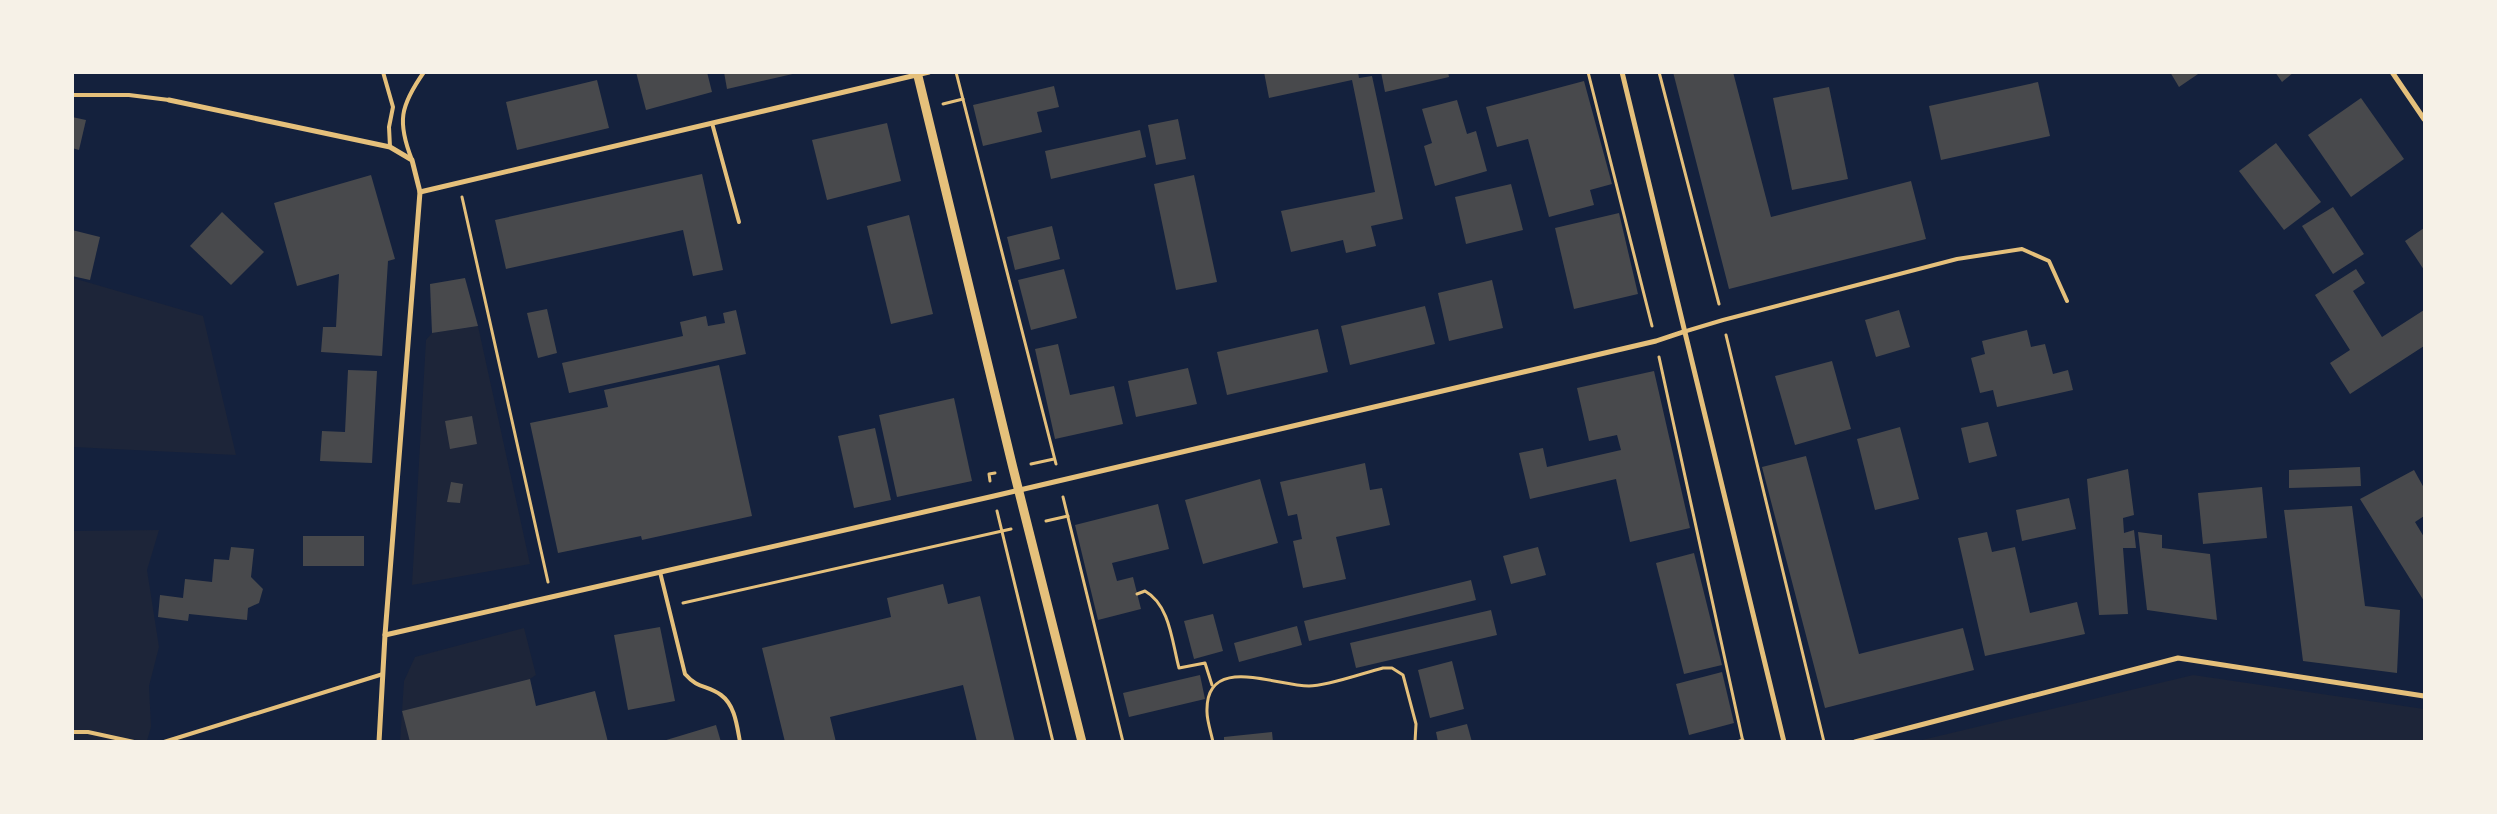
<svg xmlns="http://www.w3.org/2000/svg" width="2497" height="814" font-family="Arial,sans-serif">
	<rect width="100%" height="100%" fill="#14213d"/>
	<g fill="#1d2539">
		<path d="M 73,278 L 203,316 L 236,455 L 73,447 Z"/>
		<path d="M 478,326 L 530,564 L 412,585 L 426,340 L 432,333 Z"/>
		<path d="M 159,530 L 147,570 L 159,647 L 149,686 L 151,727 L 147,741 L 73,741 L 72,531 Z"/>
		<path d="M 524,628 L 536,675 L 530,679 L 402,711 L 410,741 L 400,742 L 404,681 L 415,657 Z"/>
		<path d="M 2193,675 L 2424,709 L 2424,741 L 1918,741 Z"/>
	</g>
	<g fill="#48494c">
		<path d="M 636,72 L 707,72 L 712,92 L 646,110 Z"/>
		<path d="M 724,72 L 797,72 L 797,73 L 727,89 Z"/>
		<path d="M 1264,72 L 1358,72 L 1359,78 L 1372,76 L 1403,219 L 1371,226 L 1376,246 L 1346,253 L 1343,240 L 1291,252 L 1281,211 L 1375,192 L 1352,80 L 1269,98 Z"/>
		<path d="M 1381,72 L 1448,72 L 1449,77 L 1385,92 Z"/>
		<path d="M 1673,72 L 1733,72 L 1771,217 L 1911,181 L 1926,239 L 1729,289 Z"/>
		<path d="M 2170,72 L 2201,72 L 2179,87 Z"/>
		<path d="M 2275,72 L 2294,72 L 2282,82 Z"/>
		<path d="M 597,80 L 609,128 L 517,150 L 506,102 Z"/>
		<path d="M 1584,81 L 1612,184 L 1590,190 L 1594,205 L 1549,217 L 1528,139 L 1497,147 L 1486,107 Z"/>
		<path d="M 2038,82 L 2050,136 L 1941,160 L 1929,106 Z"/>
		<path d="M 1054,86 L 1059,107 L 1037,112 L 1042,132 L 983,146 L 973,105 Z"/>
		<path d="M 1829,87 L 1848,179 L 1792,190 L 1773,98 Z"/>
		<path d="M 2361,98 L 2404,159 L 2351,197 L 2308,135 Z"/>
		<path d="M 1457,100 L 1467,134 L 1476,131 L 1487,171 L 1435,186 L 1424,146 L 1432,143 L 1422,109 Z"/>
		<path d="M 72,117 L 86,120 L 79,150 L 72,148 Z"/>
		<path d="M 1178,119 L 1186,159 L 1156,165 L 1148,125 Z"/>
		<path d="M 887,123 L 901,181 L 827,200 L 812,140 Z"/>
		<path d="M 1140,130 L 1146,157 L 1051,179 L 1045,151 Z"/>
		<path d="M 2276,143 L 2321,202 L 2284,230 L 2239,171 Z"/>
		<path d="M 702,174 L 723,270 L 693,276 L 683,230 L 506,269 L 495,220 Z"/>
		<path d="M 371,175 L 395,259 L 388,261 L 382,356 L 321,352 L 323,327 L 336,327 L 339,274 L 297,286 L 274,203 Z"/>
		<path d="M 1194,175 L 1217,282 L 1176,290 L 1154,184 Z"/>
		<path d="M 1511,184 L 1523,230 L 1466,244 L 1455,197 Z"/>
		<path d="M 2333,207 L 2364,254 L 2333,274 L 2302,226 Z"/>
		<path d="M 222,212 L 264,252 L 231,285 L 190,246 Z"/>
		<path d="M 1619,213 L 1638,294 L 1574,309 L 1555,228 Z"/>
		<path d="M 909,215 L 933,314 L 891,324 L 867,226 Z"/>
		<path d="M 1052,226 L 1060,259 L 1015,270 L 1007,237 Z"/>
		<path d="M 2424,228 L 2424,270 L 2405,241 Z"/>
		<path d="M 72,230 L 100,237 L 90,280 L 72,276 Z"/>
		<path d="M 1064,269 L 1077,318 L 1031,330 L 1018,280 Z"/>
		<path d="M 2356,269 L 2365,283 L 2353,291 L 2382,337 L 2424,310 L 2424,346 L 2350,394 L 2330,363 L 2350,350 L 2315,295 Z"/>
		<path d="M 465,278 L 478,326 L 432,333 L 430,284 Z"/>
		<path d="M 1492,280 L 1503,328 L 1449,341 L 1438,293 Z"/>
		<path d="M 1425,306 L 1435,344 L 1350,365 L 1341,326 Z"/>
		<path d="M 547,309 L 557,353 L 538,358 L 527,313 Z"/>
		<path d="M 736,310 L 746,354 L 569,393 L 562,363 L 683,336 L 680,322 L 706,316 L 708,326 L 725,323 L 723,313 Z"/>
		<path d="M 1899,310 L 1910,347 L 1876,357 L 1865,320 Z"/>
		<path d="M 1318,329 L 1328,372 L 1227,395 L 1217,352 Z"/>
		<path d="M 2027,330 L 2031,347 L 2045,344 L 2053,374 L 2068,370 L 2073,390 L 1997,407 L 1993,390 L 1980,393 L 1971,358 L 1985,354 L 1982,341 Z"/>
		<path d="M 1058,344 L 1070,395 L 1114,386 L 1123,424 L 1055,439 L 1035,349 Z"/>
		<path d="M 1832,361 L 1851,429 L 1795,445 L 1775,376 Z"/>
		<path d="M 719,365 L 752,516 L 642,540 L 641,536 L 558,553 L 530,423 L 608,407 L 604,390 Z"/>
		<path d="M 1188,368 L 1197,404 L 1136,417 L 1128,381 Z"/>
		<path d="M 348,370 L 377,371 L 372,463 L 320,461 L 322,431 L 345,432 Z"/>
		<path d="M 1654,371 L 1690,528 L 1630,542 L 1616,479 L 1530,499 L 1519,453 L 1543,448 L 1547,467 L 1621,450 L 1617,435 L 1589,441 L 1577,388 Z"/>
		<path d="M 954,398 L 972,481 L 897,497 L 879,415 Z"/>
		<path d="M 472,416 L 477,444 L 450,449 L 445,421 Z"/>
		<path d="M 1988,422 L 1997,456 L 1969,463 L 1961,428 Z"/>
		<path d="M 1900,427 L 1919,499 L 1875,510 L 1857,439 Z"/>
		<path d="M 875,428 L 891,500 L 854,508 L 838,436 Z"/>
		<path d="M 1806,456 L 1859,654 L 1963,628 L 1974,670 L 1825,708 L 1762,467 Z"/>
		<path d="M 1365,463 L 1370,490 L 1382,488 L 1390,525 L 1336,537 L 1346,579 L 1303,588 L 1293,541 L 1302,539 L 1297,514 L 1288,516 L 1280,482 Z"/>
		<path d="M 2360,467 L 2361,486 L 2289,488 L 2289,470 Z"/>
		<path d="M 2128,469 L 2134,515 L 2123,518 L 2124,533 L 2134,530 L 2136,548 L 2123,548 L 2128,614 L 2099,615 L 2087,479 Z"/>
		<path d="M 2414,470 L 2424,488 L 2424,516 L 2415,522 L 2424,537 L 2424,601 L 2360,499 Z"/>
		<path d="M 1260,479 L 1278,543 L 1203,564 L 1185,500 Z"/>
		<path d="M 451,482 L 463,484 L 460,503 L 447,502 Z"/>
		<path d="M 2262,487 L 2267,538 L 2203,544 L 2198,493 Z"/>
		<path d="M 2069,498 L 2076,529 L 2022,541 L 2016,510 Z"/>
		<path d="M 1158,504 L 1169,549 L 1112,563 L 1117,581 L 1133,577 L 1141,609 L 1098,620 L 1075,525 Z"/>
		<path d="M 2352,506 L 2365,606 L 2400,610 L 2397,673 L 2303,661 L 2284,510 Z"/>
		<path d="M 1987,532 L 1992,552 L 2015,547 L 2030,613 L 2077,602 L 2085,634 L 1985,656 L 1958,538 Z"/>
		<path d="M 2138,532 L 2162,535 L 2162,548 L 2210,554 L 2217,620 L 2147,610 Z"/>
		<rect x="303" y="536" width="61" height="30"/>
		<path d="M 231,547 L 254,549 L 251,577 L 263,589 L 259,603 L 248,608 L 247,620 L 189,614 L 188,621 L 158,617 L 160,595 L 183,598 L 185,579 L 212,582 L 214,559 L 229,560 Z"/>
		<path d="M 1538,547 L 1546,575 L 1511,584 L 1503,556 Z"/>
		<path d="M 1694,553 L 1722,665 L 1684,674 L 1656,563 Z"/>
		<path d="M 1471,580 L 1476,600 L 1309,641 L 1304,621 Z"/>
		<path d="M 943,584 L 948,604 L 980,596 L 1015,742 L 977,742 L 963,685 L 830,717 L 836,742 L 785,742 L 762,648 L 891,617 L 887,598 Z"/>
		<path d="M 1491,610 L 1497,635 L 1356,668 L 1350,643 Z"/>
		<path d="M 1213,614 L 1223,651 L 1194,659 L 1184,621 Z"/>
		<path d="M 1297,626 L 1302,645 L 1239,662 L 1234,643 Z"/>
		<path d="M 660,627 L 675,701 L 628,710 L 614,635 Z"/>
		<path d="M 1452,661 L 1464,709 L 1430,718 L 1418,670 Z"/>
		<path d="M 1722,672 L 1734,723 L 1689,735 L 1676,684 Z"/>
		<path d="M 1200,675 L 1205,699 L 1129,717 L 1123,693 Z"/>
		<path d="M 530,679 L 536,706 L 595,691 L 608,742 L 410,742 L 402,711 Z"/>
		<path d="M 1467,724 L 1472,742 L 1438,742 L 1436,732 Z"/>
		<path d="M 716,725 L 721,742 L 664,742 L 663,741 Z"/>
		<path d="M 1272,732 L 1273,742 L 1224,742 L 1224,737 Z"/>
	</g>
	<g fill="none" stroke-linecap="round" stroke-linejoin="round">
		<g stroke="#e5c07b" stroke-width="3">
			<path d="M 956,72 L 1056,464"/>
			<path d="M 1588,72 L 1652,326"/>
			<path d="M 1659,72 L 1719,304"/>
			<path d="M 943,104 L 963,99"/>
			<path d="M 462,197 L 548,582"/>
			<path d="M 1726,335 L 1824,742"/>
			<path d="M 1659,357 L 1743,742"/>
			<path d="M 1031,464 L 1054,459"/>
			<path d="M 990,481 L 989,474 L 995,473"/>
			<path d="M 1063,497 L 1123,742"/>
			<path d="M 997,511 L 1053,742"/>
			<path d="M 1046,521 L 1068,516"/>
			<path d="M 1137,594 L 1145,591 C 1170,605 1172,642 1179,668 L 1205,663 L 1212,685"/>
			<path d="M 683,603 L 1011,529"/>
			<path d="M 1213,742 C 1211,732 1207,721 1207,712 C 1205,653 1275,686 1309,686 C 1328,686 1363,673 1383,668 L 1392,668 L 1403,675 L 1416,724 L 1415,742"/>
			<path d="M 1737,742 L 1743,740"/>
		</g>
		<g stroke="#e5c07b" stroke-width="4">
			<path d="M 383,72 L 393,107 L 389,127 L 390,147"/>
			<path d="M 72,95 L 129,95 L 169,100"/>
			<path d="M 712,123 L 739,222"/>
			<path d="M 412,160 C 397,122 400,106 424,72"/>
			<path d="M 1683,332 L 1723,320 L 1957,259 L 2022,249 L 2049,261 L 2067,301"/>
			<path d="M 660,572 L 685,674 C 698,689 707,685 721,695 C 735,705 737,726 740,742"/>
			<path d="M 72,732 L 88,732 L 134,742"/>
			<path d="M 164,742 L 383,674"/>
		</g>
		<g stroke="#e5c07b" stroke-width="5">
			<path d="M 1622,72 L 1784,742"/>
			<path d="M 2392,72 L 2424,119"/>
			<path d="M 169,100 L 390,147 L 412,160 L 420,192 L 385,635 L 379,742"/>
			<path d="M 420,192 L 929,72"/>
			<path d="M 385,635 L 994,496 L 1656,341 L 1683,332"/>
			<path d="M 1855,742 L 2178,658 L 2424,696"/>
		</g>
		<path stroke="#e5c07b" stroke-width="9" d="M 917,72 L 1013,468 L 1082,742"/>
	</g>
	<rect width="2497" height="814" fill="none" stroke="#f6f1e7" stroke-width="148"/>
</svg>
